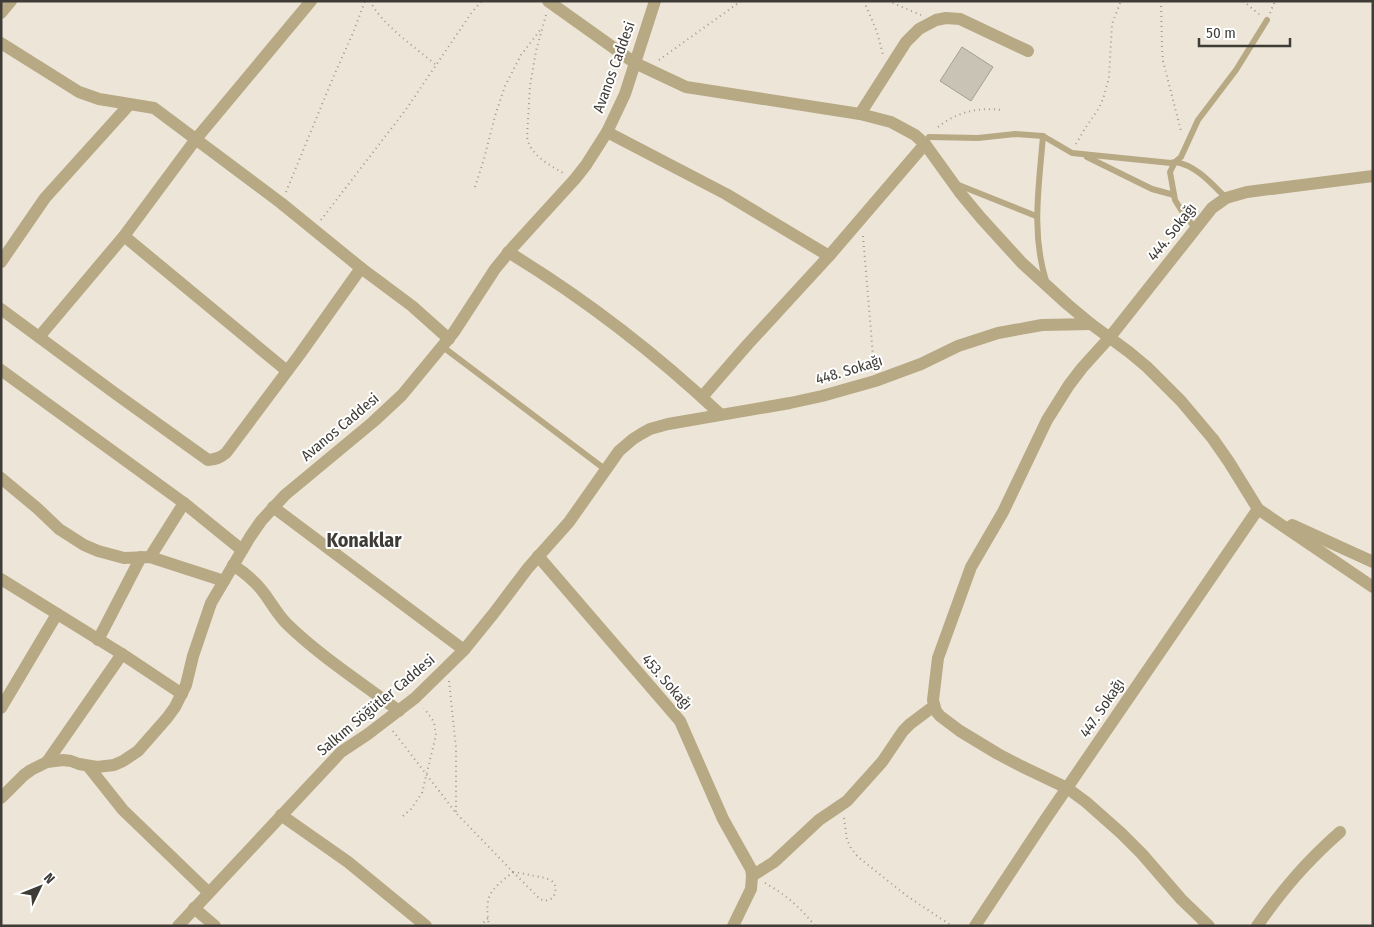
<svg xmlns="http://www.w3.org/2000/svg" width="1374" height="927" font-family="'Fira Sans Condensed',sans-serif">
	<rect width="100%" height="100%" fill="#ede6d8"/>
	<path fill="#c9c3b5" stroke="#a49f91" d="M 962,47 L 993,67 L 971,101 L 940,81 Z"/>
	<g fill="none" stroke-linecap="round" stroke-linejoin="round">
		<g stroke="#a09b91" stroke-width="2" stroke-dasharray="1 4" stroke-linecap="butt">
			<path d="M 370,1 C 382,25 415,47 436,65"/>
			<path d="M 864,1 L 877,32 L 883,55"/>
			<path d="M 888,1 L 921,15"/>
			<path d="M 1161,1 L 1162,49 L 1163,61 L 1181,131"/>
			<path d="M 1243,1 L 1260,15"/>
			<path d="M 1270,13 L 1275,1"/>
			<path d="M 546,15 L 536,51 L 530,86 L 527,137 C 530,155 548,164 563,173"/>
			<path d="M 659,60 L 741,1"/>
			<path d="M 938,127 C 957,112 978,107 1002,110"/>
			<path d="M 1076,144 L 1084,130 L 1099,108 L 1103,99 L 1109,78 L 1112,24 L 1121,1"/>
			<path d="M 475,187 L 484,159 L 495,116 L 505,86 L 521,55 L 541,29"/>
			<path d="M 286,192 L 332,80 L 353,33 L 365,1"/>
			<path d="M 321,220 L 407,108 L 472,12 L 482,1"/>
			<path d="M 863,236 L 874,368"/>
			<path d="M 449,681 L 456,748 L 456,813"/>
			<path d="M 393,731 L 456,813 L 513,872 C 490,891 484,894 489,926"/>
			<path d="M 403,816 L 411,809 L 422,793 L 436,735 L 434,722 L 424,708"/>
			<path d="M 844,818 L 847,840 L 851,848 L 858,857 L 907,896 L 952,926"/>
			<path d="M 513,872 C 520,873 527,874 534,876 C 548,878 561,880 553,898 L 545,901 L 540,899 Z"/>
			<path d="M 765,883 C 785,894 801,908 815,926"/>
			<path d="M 480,926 L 488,918"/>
		</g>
		<g stroke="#b8a985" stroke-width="6">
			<path d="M 1043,136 C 1039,186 1031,232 1046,281"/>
			<path d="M 929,137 L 978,138 L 1015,134 L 1043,136 L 1072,153 L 1171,163 L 1175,162 L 1181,157 L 1198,120 L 1236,70 L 1267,20"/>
			<path d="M 1087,157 L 1152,189 L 1174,195"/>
			<path d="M 956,184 L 1036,216"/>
			<path d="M 1195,228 L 1183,213 L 1175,200 L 1170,172 L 1175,162 C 1196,165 1212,184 1226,198"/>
			<path d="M 443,347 L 606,470"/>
		</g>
		<g stroke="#b8a985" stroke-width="12">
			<path d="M 548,1 L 635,63 L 686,87 L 860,114 L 891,122 L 915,135 L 925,144 L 961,194 L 981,218 L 1022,263 L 1067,304 L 1091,324 L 1129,352 L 1147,367 L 1181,401 L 1213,439 L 1229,462 L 1258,509 L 1373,587"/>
			<path d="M 1,13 L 11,1"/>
			<path d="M 1,43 L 79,92 L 99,99 L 154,108 L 281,203 L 361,268 L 412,306 L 449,339"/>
			<path d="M 860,114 L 906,42 L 919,29 L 936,20 L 946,18 L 960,19 L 1028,51"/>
			<path d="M 607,132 L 726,194 L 829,256"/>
			<path d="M 124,236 L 287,371"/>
			<path d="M 508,252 C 587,300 653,351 720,414"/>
			<path d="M 1,262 L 45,198 L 129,105"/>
			<path d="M 1,309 L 116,394 L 208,460 C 216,459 220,458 226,453 L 300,354 L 361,268"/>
			<path d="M 39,337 L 124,236 L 196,139 L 311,1"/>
			<path d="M 1,370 L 184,503 L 242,550"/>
			<path d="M 702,397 L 748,344 L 829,256 L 925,144"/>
			<path d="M 1,478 L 37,508 L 59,529 L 84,545 L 98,551 L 124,558 L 150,557 L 224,581"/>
			<path d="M 273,507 L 464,650"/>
			<path d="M 1292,525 L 1373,562"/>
			<path d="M 538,556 L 680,721 L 723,819 L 751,869 L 752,876 L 751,889 L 733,926"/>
			<path d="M 150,557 L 184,503"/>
			<path d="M 233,565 C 245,573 256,582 264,593 C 272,604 278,615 287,624 C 321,657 362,683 399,711"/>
			<path d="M 1,579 L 122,654 L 182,694"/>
			<path d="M 98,640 L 141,557"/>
			<path d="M 1,708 L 57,614"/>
			<path d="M 47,762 L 122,654"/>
			<path d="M 88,766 L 123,810 L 208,892"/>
			<path d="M 281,815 L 348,862 L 426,926"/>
			<path d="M 752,876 L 774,862 L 819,820 L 847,801 L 882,762 L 903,731 L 910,724 L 934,706"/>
			<path d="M 194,908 L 215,926"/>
			<path d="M 178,926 L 341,752 L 368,734 L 415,698 L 464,650 L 494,613 L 528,568 L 569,522 L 619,451 L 633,439 L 641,434 L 650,429 L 668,424 L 790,403 L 822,396 L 875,381 L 921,364 L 958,346 L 998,333 L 1042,325 L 1091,324"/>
			<path d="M 975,926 L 1045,820 L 1258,509"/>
			<path d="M 1209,926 L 1181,899 L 1142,854 L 1121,833 L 1086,802 L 1067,788 L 1021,766 L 998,754 L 960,731 L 940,716 L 936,711 L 933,700 L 938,658 L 971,567 L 1003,512 L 1047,420 L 1069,385 L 1082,368 L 1110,337 L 1212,208 L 1226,198 L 1247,192 L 1373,176"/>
			<path d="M 1257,926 C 1283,889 1306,862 1340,832"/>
		</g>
		<path stroke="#b8a985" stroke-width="12" d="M 1,798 L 24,775 L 31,770 L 47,762 L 63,760 L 71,761 L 79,764 L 97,767 L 114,765 L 123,761 L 138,751 L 167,718 L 175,707 L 186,685 L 193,656 L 211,603 L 250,537 L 261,521 L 285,495 L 373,422 L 402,395 L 454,332 L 495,269 L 513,247 L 575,179 L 586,165 L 607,132 L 625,94 L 655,1"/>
	</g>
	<g text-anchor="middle" stroke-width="4" stroke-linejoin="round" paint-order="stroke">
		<g font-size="15" fill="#3f3c37" stroke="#fff">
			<text transform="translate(614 67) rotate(-70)" y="5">Avanos Caddesi</text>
			<text transform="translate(1172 232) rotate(-52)" y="5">444. Sokağı</text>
			<text transform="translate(849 370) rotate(-17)" y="5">448. Sokağı</text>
			<text transform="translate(340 427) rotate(-40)" y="5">Avanos Caddesi</text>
			<text transform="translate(667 682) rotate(49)" y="5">453. Sokağı</text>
			<text transform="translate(376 705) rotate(-40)" y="5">Salkım Söğütler Caddesi</text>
			<text transform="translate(1102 708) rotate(-56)" y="5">447. Sokağı</text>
		</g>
		<g font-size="20" font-weight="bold" fill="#3f3c37" stroke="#fff">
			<text x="364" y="547">Konaklar</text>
		</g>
	</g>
	<rect width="1374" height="927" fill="none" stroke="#3f3c37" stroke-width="5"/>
	<g transform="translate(40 887) rotate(47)" stroke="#ffffff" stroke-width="4" paint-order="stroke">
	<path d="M0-4L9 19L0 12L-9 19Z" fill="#3f3c37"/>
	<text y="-8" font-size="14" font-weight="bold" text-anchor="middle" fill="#3f3c37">N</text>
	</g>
	<path d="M1199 38v8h91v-8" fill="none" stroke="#3f3c37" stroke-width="2.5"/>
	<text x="1206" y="38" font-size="15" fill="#3f3c37" stroke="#ffffff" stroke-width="4" paint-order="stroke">50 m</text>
</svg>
